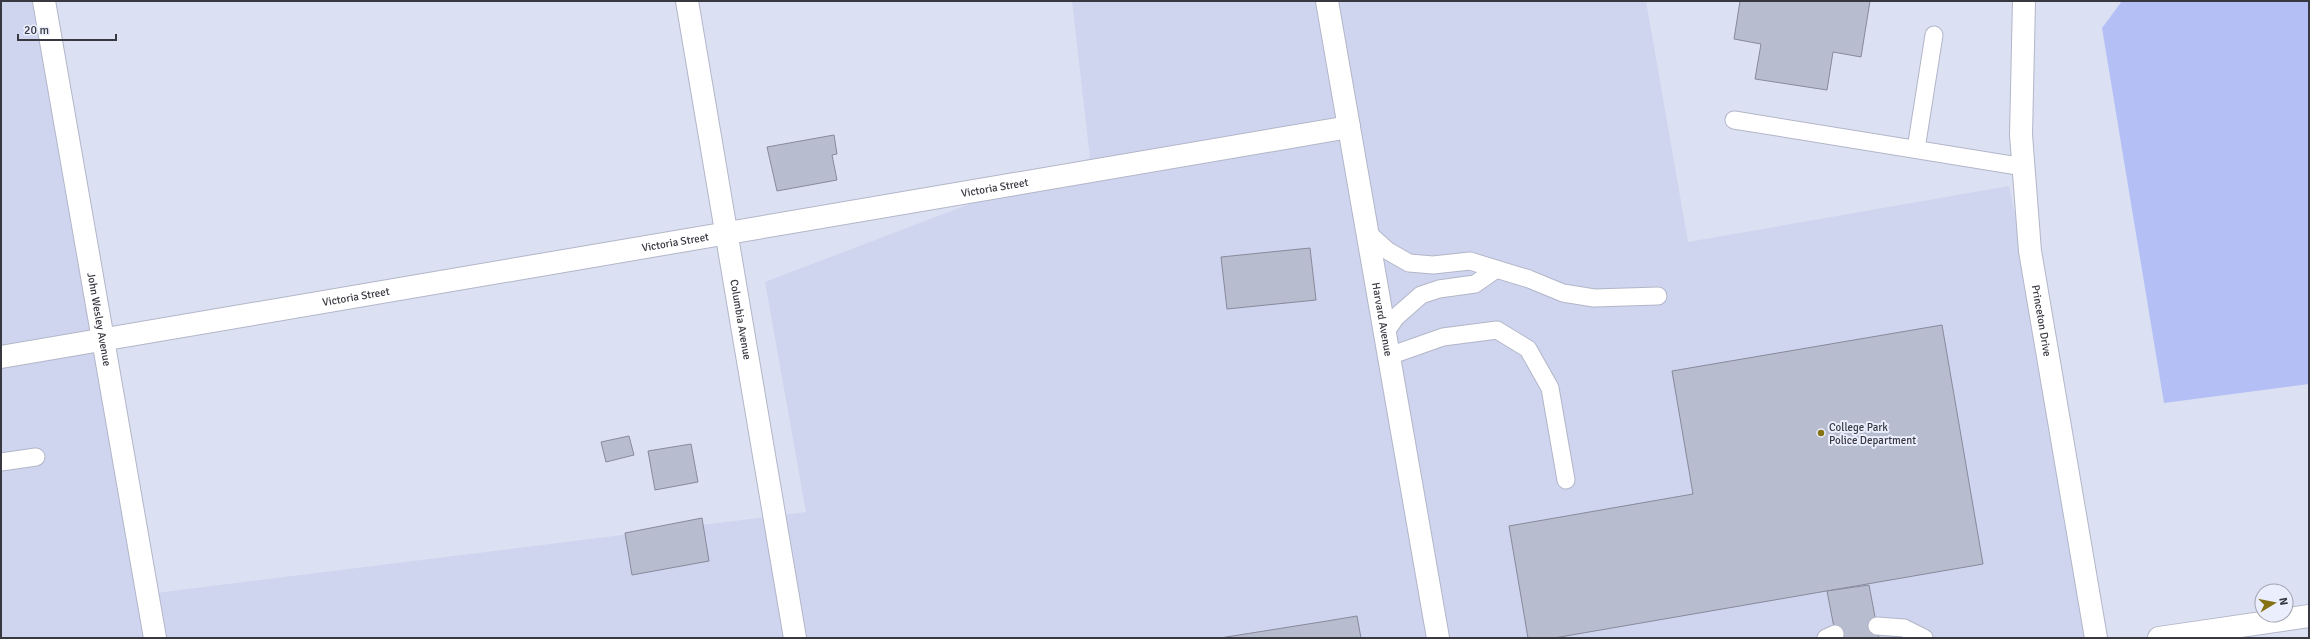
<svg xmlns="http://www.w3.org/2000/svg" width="2310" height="639" font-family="Signika,sans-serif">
	<rect width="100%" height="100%" fill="#dce0f3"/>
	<path fill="#cfd5ee" d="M 1,1 L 41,1 L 140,595 L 806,512 L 765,282 L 1090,158 L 1072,1 L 1646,1 L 1688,242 L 2009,186 L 2101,638 L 1,638 Z"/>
	<path fill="#b4bff5" d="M 2122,1 L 2309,1 L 2309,384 L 2164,403 L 2102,28 Z"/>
	<g fill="#b8bccf" stroke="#878a9c">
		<path d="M 1740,1 L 1870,1 L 1861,57 L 1833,52 L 1827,90 L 1755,79 L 1761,44 L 1734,39 Z"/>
		<path d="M 834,135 L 837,154 L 832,155 L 837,180 L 777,191 L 767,147 Z"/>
		<path d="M 1310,248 L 1316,300 L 1227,309 L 1221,257 Z"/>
		<path d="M 1942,325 L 1983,564 L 1554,638 L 1528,638 L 1509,526 L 1693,494 L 1672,371 Z"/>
		<path d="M 629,436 L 634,455 L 606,462 L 601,442 Z"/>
		<path d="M 691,444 L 698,482 L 655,490 L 648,451 Z"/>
		<path d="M 702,518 L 709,561 L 632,575 L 625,533 Z"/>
		<path d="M 1869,585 L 1879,638 L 1836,638 L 1827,591 Z"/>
		<path d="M 1357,616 L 1361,638 L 1220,638 L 1327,621 Z"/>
	</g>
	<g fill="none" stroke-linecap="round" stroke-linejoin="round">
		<defs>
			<g id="service">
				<path d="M 1734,120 L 2024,167"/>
				<path d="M 1916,149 L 1934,35"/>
				<path d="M 1368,233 L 1388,251 L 1409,263 L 1433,265 L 1470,261 L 1529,279 L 1563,293 L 1594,298 L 1658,296"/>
				<path d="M 1385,333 L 1396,317 L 1421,295 L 1439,289 L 1475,284 L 1495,270"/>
				<path d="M 1389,356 L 1443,337 L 1497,330 L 1528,349 L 1550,388 L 1566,480"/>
				<path d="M 1,462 L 36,457"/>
				<path d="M 1877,626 L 1904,628 L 1924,638"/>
				<path d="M 1826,638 L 1835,634"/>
			</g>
			<g id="minor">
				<path id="s1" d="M 44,1 L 155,638"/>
				<path id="s2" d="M 687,1 L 795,638"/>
				<path id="s3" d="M 2024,1 L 2021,135 L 2030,251 L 2096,638"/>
				<path id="s4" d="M 1,357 L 1349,127"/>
				<path d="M 2159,638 L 2309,616"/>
			</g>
			<g id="tertiary">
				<path id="s5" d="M 1327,1 L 1438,638"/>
			</g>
		</defs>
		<use href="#service" stroke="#b2b6c8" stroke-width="19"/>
		<use href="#minor" stroke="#b2b6c8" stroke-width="24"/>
		<use href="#tertiary" stroke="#b2b6c8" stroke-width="24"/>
		<use href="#service" stroke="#fff" stroke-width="17"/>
		<use href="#minor" stroke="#fff" stroke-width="22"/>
		<use href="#tertiary" stroke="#fff" stroke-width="22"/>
	</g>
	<circle fill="#857213" stroke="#eaeefd" stroke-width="1.5" cx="1821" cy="433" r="4"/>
	<g text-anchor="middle" stroke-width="4" stroke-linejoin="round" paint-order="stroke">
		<g font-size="11" fill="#373840" stroke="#eaeefd">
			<text dy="4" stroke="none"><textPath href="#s4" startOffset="1008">Victoria Street</textPath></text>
			<text dy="4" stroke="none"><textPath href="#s4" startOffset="684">Victoria Street</textPath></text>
			<text dy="4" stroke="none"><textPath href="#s4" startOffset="360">Victoria Street</textPath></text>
			<text dy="4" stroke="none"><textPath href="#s1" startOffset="323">John Wesley Avenue</textPath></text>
			<text dy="4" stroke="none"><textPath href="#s2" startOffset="323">Columbia Avenue</textPath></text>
			<text dy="4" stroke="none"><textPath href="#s5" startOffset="323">Harvard Avenue</textPath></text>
			<text dy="4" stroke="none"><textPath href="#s3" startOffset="321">Princeton Drive</textPath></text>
		</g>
		<g font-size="11" fill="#373840" stroke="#eaeefd" text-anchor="start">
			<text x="1829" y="431">College Park<tspan x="1829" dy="13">Police Department</tspan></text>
		</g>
	</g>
	<rect width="2310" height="639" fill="none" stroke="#373840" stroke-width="4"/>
	<g transform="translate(2274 603) rotate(80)"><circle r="19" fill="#eaeefd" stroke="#a2a5b1"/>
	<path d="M0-3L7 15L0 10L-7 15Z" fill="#857213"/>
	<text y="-6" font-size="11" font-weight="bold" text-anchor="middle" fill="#373840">N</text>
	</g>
	<path d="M18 34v6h98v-6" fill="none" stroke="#373840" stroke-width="2"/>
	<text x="24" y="34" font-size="12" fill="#373840" stroke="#eaeefd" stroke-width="3" paint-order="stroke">20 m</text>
</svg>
